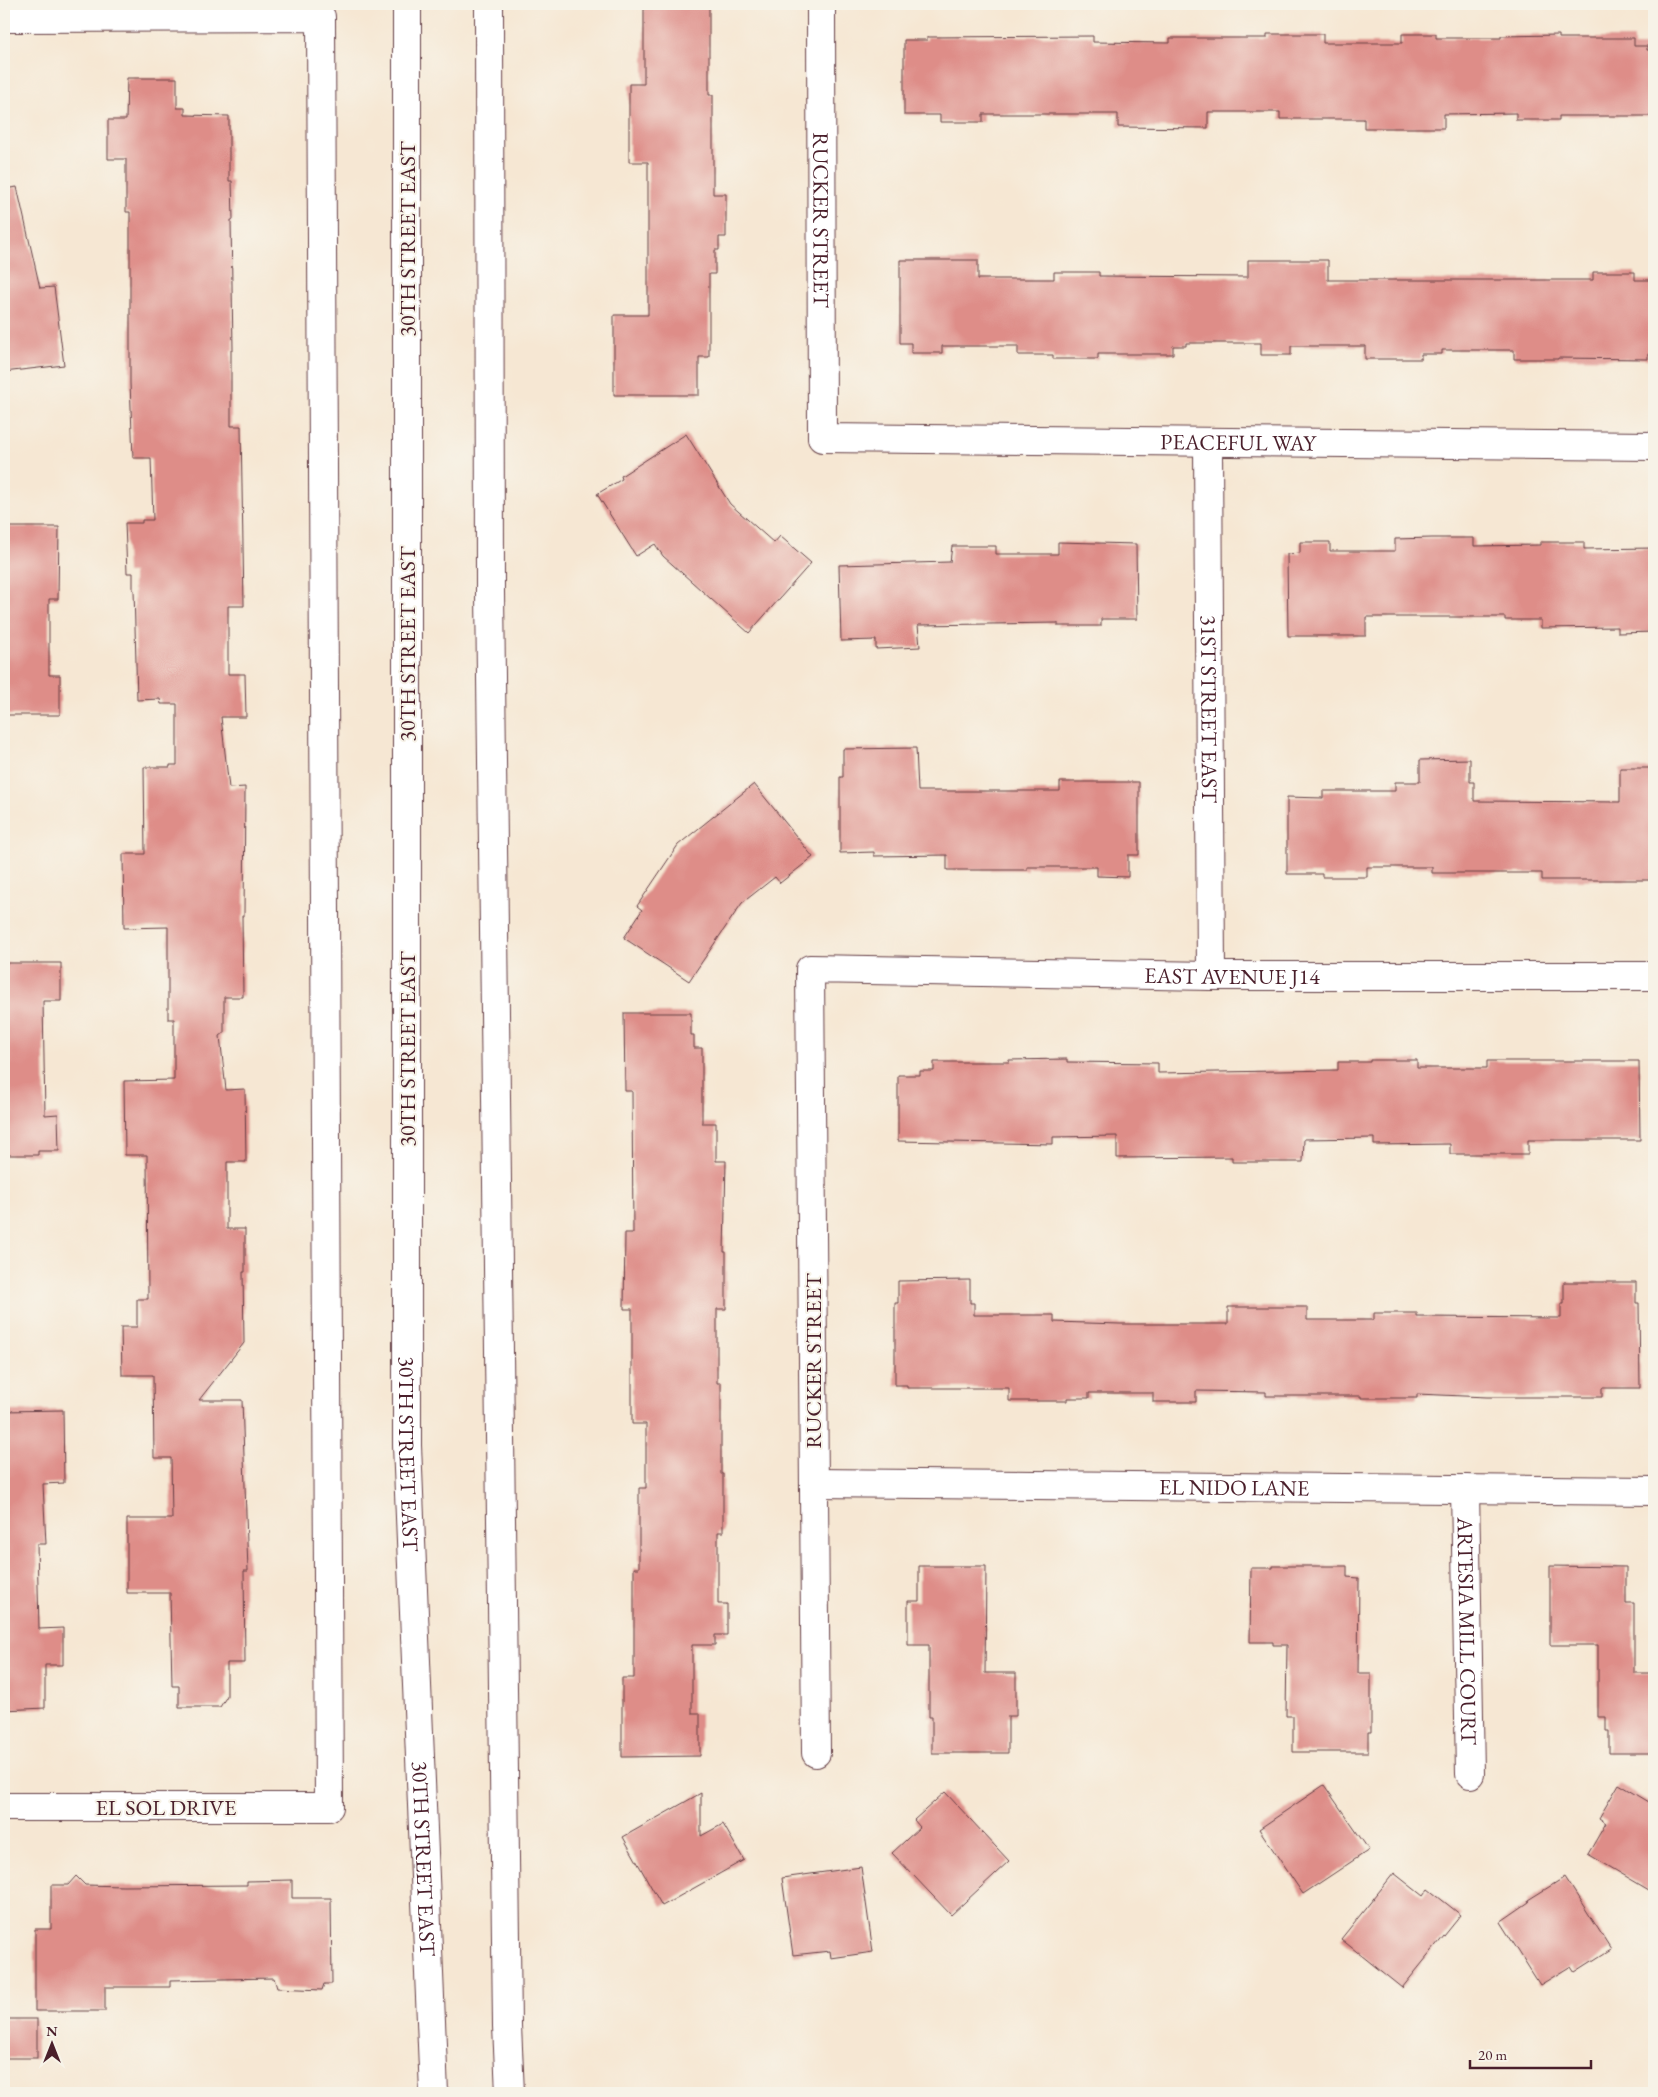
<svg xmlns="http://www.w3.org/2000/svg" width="1658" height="2097" font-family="'EB Garamond',serif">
	<rect width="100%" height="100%" fill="#f7f3e8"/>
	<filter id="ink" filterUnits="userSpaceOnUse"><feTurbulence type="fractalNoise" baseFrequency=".02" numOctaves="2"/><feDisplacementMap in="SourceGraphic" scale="10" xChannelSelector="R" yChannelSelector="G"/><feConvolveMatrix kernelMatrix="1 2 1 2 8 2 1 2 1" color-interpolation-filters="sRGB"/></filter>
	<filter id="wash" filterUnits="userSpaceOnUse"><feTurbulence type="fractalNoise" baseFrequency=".0096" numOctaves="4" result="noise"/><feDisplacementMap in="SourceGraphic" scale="20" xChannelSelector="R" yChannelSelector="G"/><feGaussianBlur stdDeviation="1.12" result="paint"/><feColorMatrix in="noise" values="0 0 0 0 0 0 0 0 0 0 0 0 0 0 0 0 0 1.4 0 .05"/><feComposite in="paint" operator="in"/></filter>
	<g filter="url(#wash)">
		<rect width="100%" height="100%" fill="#f6e7d3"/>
		<g id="blocks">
			<g fill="#de8d88">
				<path d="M 644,4 L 709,4 L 709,95 L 713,95 L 713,194 L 726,194 L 726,237 L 719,237 L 719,250 L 715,250 L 715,274 L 709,274 L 709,357 L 699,357 L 699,395 L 614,395 L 614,315 L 648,315 L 648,162 L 629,162 L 629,84 L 644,84 Z"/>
				<path d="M 1267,34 L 1323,34 L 1323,43 L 1402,43 L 1402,34 L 1436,34 L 1436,38 L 1501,38 L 1501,36 L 1559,35 L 1559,38 L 1634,38 L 1634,46 L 1647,46 L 1647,50 L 1654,50 L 1654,116 L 1559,116 L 1559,120 L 1516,120 L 1516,113 L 1444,114 L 1444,128 L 1364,128 L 1364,119 L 1280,119 L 1280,112 L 1208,112 L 1208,128 L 1118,127 L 1118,114 L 983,114 L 983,122 L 940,122 L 940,115 L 904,115 L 904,40 L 927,40 L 927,37 L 1093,36 L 1093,42 L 1170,43 L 1170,38 L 1267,38 Z"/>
				<path d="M 127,78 L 177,78 L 177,108 L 185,108 L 185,115 L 229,116 L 229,181 L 232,181 L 233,220 L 231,220 L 233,350 L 231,350 L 231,426 L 241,426 L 244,606 L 228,606 L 228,674 L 245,674 L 246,717 L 221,717 L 229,788 L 245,787 L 244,916 L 242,916 L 243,997 L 224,997 L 224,1033 L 220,1036 L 226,1090 L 245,1089 L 246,1162 L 227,1162 L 227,1229 L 245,1229 L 245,1272 L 243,1272 L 244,1343 L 199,1400 L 242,1400 L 248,1571 L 244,1571 L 245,1663 L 227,1663 L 227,1696 L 220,1707 L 179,1707 L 179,1686 L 172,1686 L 170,1593 L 127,1593 L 127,1519 L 172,1519 L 171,1458 L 154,1458 L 153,1375 L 122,1375 L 121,1327 L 137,1327 L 137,1299 L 148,1299 L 147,1155 L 125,1155 L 124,1081 L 174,1080 L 174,1019 L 168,1019 L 168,927 L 124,928 L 123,854 L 145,854 L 144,767 L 170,767 L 170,765 L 177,765 L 177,704 L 161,704 L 160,699 L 137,700 L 134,590 L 133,590 L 133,573 L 127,573 L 125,523 L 142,523 L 142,520 L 153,520 L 151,458 L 133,458 L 130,383 L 130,212 L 126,212 L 126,159 L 108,159 L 108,120 L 126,120 Z"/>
				<path d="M 17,187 L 40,288 L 54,287 L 64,365 L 4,372 L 4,189 Z"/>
				<path d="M 900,260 L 978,260 L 978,279 L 1054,279 L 1054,272 L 1099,272 L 1099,276 L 1248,277 L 1248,260 L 1328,260 L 1328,280 L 1593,280 L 1593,272 L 1635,272 L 1635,280 L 1654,280 L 1654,354 L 1648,354 L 1648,359 L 1558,358 L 1558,359 L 1514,359 L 1514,350 L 1442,350 L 1442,354 L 1421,354 L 1421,359 L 1365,359 L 1365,346 L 1291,346 L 1291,355 L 1261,355 L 1261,343 L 1186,343 L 1186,346 L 1173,346 L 1173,354 L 1098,354 L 1098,359 L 1053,359 L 1053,355 L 1018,355 L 1018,346 L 942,346 L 942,353 L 911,353 L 911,343 L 900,343 Z"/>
				<path d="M 686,434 L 730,504 L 774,543 L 780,536 L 811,563 L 749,633 L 663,556 L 655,544 L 636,556 L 597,494 L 622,479 L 621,476 Z"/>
				<path d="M 4,527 L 59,527 L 58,599 L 49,599 L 49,675 L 60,675 L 60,715 L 4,715 Z"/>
				<path d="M 1432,538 L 1474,538 L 1474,546 L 1540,545 L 1540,542 L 1584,542 L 1584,549 L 1654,548 L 1654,632 L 1618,633 L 1618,627 L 1541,628 L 1541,620 L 1505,620 L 1505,617 L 1366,617 L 1366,636 L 1288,636 L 1287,554 L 1300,553 L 1300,542 L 1330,542 L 1330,551 L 1395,551 L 1395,539 Z"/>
				<path d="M 1058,542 L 1136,544 L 1137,619 L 1101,619 L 1101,626 L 1058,626 L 1058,623 L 918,625 L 920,647 L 876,649 L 876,640 L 841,641 L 839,565 L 950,562 L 952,546 L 996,546 L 996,554 L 1058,554 Z"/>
				<path d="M 916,748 L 918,791 L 1060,791 L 1060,782 L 1139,782 L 1139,855 L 1128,855 L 1128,877 L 1097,876 L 1097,867 L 1027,867 L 1027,870 L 947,870 L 947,855 L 874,856 L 874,852 L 840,853 L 840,777 L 843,777 L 843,749 Z"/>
				<path d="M 1470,759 L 1470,782 L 1474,782 L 1474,801 L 1620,802 L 1620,768 L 1654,768 L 1654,880 L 1542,880 L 1542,873 L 1432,873 L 1432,867 L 1367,867 L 1367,877 L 1322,877 L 1322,874 L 1287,874 L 1287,797 L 1323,798 L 1323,791 L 1395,791 L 1395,782 L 1420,782 L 1420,760 Z"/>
				<path d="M 754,784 L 813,857 L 780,883 L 775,877 L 742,903 L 689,981 L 624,938 L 642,910 L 637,906 L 678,845 Z"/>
				<path d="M 4,963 L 61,963 L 61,1001 L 43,1001 L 45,1115 L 58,1114 L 59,1151 L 38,1151 L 38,1155 L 4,1155 Z"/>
				<path d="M 624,1013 L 691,1013 L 691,1035 L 694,1035 L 694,1048 L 702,1048 L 702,1123 L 716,1123 L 716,1161 L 726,1161 L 724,1252 L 726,1252 L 726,1309 L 717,1309 L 717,1383 L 721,1383 L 721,1474 L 723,1474 L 723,1532 L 718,1532 L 718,1604 L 727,1604 L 727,1635 L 715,1635 L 715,1645 L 692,1645 L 692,1713 L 700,1713 L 700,1756 L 622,1757 L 622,1678 L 634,1678 L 634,1568 L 639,1568 L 639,1488 L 646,1488 L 646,1424 L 632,1424 L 632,1309 L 624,1309 L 625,1233 L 633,1233 L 632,1091 L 625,1091 Z"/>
				<path d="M 1067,1059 L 1067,1062 L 1158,1063 L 1158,1073 L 1338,1070 L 1338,1062 L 1370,1062 L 1370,1060 L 1417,1060 L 1417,1068 L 1487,1068 L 1487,1061 L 1639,1061 L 1640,1140 L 1528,1140 L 1528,1154 L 1450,1154 L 1450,1144 L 1374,1145 L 1374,1138 L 1304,1139 L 1303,1162 L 1232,1162 L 1232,1157 L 1117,1158 L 1117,1136 L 1053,1137 L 1053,1144 L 898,1141 L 898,1075 L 920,1075 L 920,1071 L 934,1071 L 934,1062 L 1009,1062 L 1009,1060 Z"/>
				<path d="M 970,1280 L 970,1303 L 974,1303 L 974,1315 L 1054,1315 L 1054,1322 L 1120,1324 L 1228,1324 L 1228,1307 L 1307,1307 L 1307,1320 L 1374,1320 L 1374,1313 L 1417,1313 L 1417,1317 L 1561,1318 L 1561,1304 L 1564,1304 L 1564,1282 L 1636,1282 L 1636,1303 L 1639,1303 L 1640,1388 L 1602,1388 L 1602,1397 L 1487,1397 L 1417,1394 L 1417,1398 L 1361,1398 L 1361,1396 L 1266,1396 L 1266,1392 L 1196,1391 L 1196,1402 L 1153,1402 L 1153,1393 L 1089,1393 L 1089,1398 L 1067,1398 L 1067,1401 L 1009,1401 L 1009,1388 L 907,1388 L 907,1385 L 895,1385 L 895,1303 L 898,1303 L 898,1281 Z"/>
				<path d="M 63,1410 L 64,1483 L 43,1484 L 46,1544 L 37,1544 L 39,1629 L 63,1628 L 63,1665 L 45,1665 L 45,1708 L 4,1710 L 4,1411 Z"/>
				<path d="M 919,1566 L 986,1566 L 985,1673 L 1016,1673 L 1016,1716 L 1008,1716 L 1008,1753 L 932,1753 L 932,1717 L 929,1717 L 929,1645 L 908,1645 L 908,1601 L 919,1601 Z"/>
				<path d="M 1273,1566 L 1347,1566 L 1347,1577 L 1359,1578 L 1358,1673 L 1371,1673 L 1371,1732 L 1368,1732 L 1368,1752 L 1293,1752 L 1293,1716 L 1286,1716 L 1287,1645 L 1273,1645 L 1273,1642 L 1250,1642 L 1251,1568 L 1273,1568 Z"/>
				<path d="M 1550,1566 L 1626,1567 L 1626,1603 L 1634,1603 L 1634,1673 L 1654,1673 L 1654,1753 L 1609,1753 L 1609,1731 L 1606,1731 L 1606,1717 L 1598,1717 L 1598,1645 L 1550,1645 Z"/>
				<path d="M 1619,1784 L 1654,1805 L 1654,1893 L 1588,1854 L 1606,1823 L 1599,1818 Z"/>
				<path d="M 1324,1785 L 1369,1850 L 1303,1894 L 1259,1829 Z"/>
				<path d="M 945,1792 L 1009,1861 L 951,1915 L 892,1853 L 920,1827 L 914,1820 Z"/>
				<path d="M 701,1793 L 701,1836 L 723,1824 L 744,1860 L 662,1906 L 623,1837 Z"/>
				<path d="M 861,1867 L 873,1952 L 831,1958 L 830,1951 L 793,1955 L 782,1878 Z"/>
				<path d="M 1394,1873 L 1423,1896 L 1428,1889 L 1461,1915 L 1402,1988 L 1341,1939 Z"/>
				<path d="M 76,1876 L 85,1885 L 123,1886 L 247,1885 L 247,1881 L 292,1880 L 292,1898 L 331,1898 L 332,1984 L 324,1984 L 322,1990 L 277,1988 L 274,1978 L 170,1980 L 170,1987 L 105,1987 L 105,2011 L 35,2011 L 35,1929 L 51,1929 L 51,1885 L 68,1885 Z"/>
				<path d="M 1565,1877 L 1611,1949 L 1575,1972 L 1571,1966 L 1540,1985 L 1500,1922 L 1529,1902 L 1528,1900 Z"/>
				<rect x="4" y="2019" width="33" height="39"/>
			</g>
		</g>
	</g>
	<g filter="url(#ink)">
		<use href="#blocks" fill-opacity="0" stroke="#643d44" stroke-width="1"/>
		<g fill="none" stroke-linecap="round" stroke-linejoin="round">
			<defs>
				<g id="minor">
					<path id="s1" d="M 821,4 L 822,438 L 1654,446"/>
					<path d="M 4,18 L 321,17 L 329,1807 L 4,1807"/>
					<path id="s2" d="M 1208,443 L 1211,976"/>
					<path id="s3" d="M 814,1483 L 1654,1491"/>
					<path id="s4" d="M 1465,1489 L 1470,1774"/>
					<path id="s5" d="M 816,1753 L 810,969 L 1211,976 L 1654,976"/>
				</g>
				<g id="major">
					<path id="s6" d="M 407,4 L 407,1445 L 434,2093"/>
					<path d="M 489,4 L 490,592 L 507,2026 L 510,2093"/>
				</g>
			</defs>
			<use href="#minor" stroke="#643d44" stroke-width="30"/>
			<use href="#major" stroke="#643d44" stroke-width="30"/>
			<use href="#minor" stroke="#fff" stroke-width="28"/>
			<use href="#major" stroke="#fff" stroke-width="28"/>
		</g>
	</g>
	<g text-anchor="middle" stroke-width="4" stroke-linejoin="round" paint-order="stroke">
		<g font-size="22" fill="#4a1f2b" stroke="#f7f3e8">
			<text dy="8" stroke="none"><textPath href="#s1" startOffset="216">RUCKER STREET</textPath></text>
			<text transform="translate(407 239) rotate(-90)" y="8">30TH STREET EAST</text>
			<text dy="8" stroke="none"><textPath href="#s1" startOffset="850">PEACEFUL WAY</textPath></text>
			<text transform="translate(407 644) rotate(-90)" y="8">30TH STREET EAST</text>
			<text dy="8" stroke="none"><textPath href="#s2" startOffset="266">31ST STREET EAST</textPath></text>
			<text dy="8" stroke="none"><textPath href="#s5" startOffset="1206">EAST AVENUE J14</textPath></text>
			<text transform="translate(407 1049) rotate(-90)" y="8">30TH STREET EAST</text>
			<text transform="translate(813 1361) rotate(-90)" y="8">RUCKER STREET</text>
			<text dy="8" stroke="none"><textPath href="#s6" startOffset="1450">30TH STREET EAST</textPath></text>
			<text dy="8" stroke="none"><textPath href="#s3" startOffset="420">EL NIDO LANE</textPath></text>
			<text dy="8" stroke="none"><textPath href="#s4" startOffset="142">ARTESIA MILL COURT</textPath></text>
			<text x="166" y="1815">EL SOL DRIVE</text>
			<text dy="8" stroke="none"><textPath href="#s6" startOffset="1855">30TH STREET EAST</textPath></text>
		</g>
	</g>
	<rect width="1658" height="2097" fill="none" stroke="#f7f3e8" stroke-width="20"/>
	<g transform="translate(52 2044)" stroke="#f7f3e8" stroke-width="4" paint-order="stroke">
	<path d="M0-4L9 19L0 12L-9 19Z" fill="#4a1f2b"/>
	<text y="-8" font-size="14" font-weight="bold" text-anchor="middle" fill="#4a1f2b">N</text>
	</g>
	<path d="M1470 2060v8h121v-8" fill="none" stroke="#4a1f2b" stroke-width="2.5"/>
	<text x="1478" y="2060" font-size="15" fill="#4a1f2b" stroke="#f7f3e8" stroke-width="4" paint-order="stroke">20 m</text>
</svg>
